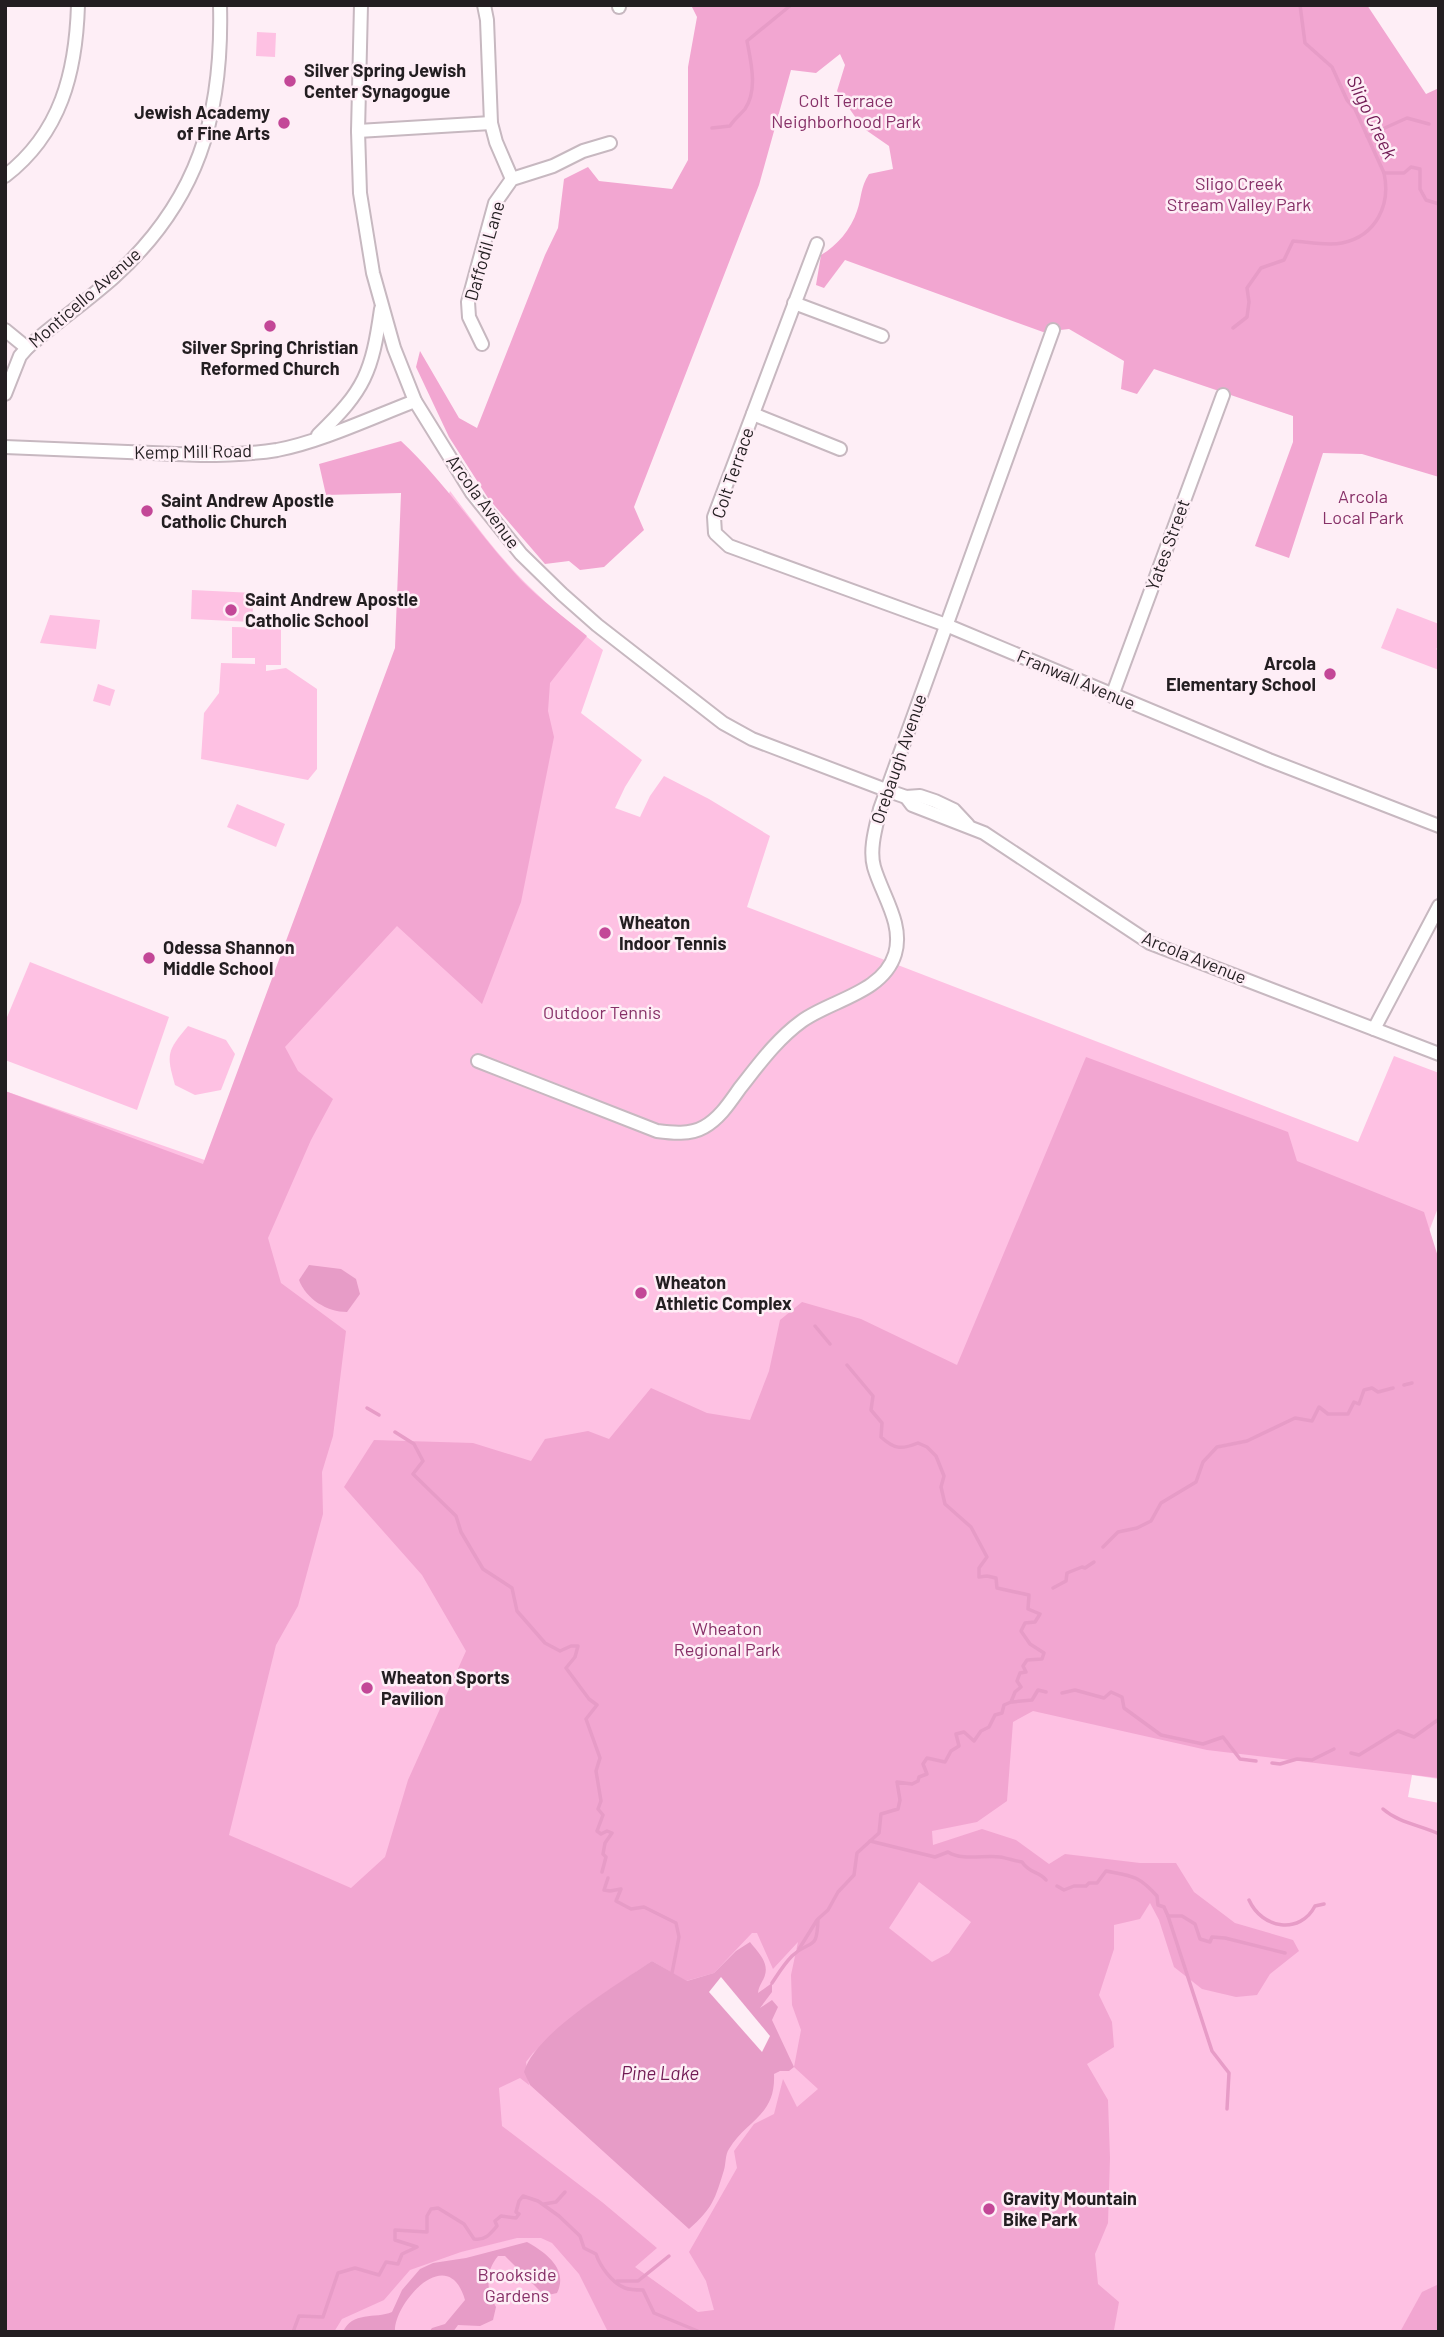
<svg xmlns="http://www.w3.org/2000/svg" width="1444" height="2337" font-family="Barlow,sans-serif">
	<rect width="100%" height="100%" fill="#feeef6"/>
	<g fill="#fec1e3">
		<path d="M 257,32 L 276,33 L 275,57 L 256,56 Z"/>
		<path d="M 450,491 C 471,519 491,546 514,571 C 541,600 572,625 603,650 L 581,713 L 642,760 L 625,787 L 615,808 L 640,817 L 650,796 L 664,776 L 709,799 L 770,836 L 747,907 L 1358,1142 L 1394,1056 L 1439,1073 L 1439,1205 L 1406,1292 L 1439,1297 L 1439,1779 L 1412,1775 L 1408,1797 L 1439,1803 L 1439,2332 L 5,2332 L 5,1091 L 222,1166 Z"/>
		<path d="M 192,590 L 254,593 L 252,622 L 191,619 Z"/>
		<path d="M 1397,608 L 1439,624 L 1439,646 L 1436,649 L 1439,651 L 1439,670 L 1381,648 Z"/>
		<path d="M 50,615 L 100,620 L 96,649 L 40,643 Z"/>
		<path d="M 232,627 L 281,628 L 281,665 L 266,665 L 266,671 L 286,668 L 317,689 L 317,769 L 308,780 L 201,759 L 204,713 L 219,693 L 221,663 L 255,664 L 255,658 L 232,658 Z"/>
		<path d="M 98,684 L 115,690 L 110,706 L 93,701 Z"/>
		<path d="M 237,804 L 285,824 L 276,847 L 227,827 Z"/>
		<path d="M 30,962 L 169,1017 L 137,1110 L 5,1060 L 5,1022 Z"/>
		<path d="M 188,1026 L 226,1040 L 235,1054 L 221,1090 L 195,1095 L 175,1085 C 166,1054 167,1051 188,1026 Z"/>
	</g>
	<g fill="#f2a6d1" fill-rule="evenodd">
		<path d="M 691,5 L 1367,5 L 1426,94 L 1439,88 L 1439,477 L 1362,454 L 1323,453 L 1289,558 L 1255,546 L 1293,442 L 1293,416 L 1154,369 L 1137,394 L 1121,389 L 1124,361 L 1069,329 L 1043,332 L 845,260 L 824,288 L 816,285 L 821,255 C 837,246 851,229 857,211 C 862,197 860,188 869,174 L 893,169 L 889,146 L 863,128 L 837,91 L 845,65 L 840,54 L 816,73 L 791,70 L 759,185 L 634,507 L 644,530 L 604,567 L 580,570 L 569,561 L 545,564 L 488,498 L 449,437 L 416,367 L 420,351 L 459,418 L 477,428 L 545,255 L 558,228 L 564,179 L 588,167 L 599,181 L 672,189 L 688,160 L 688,67 L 697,17 Z"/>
		<path d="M 401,441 C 446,483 479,535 521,580 C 541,600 565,618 587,636 L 550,683 L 548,711 L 554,737 L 521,902 L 482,1004 L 397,926 L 285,1047 L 298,1071 L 333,1099 L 311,1140 L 268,1238 L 281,1283 L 346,1331 L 333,1436 L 322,1472 L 323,1514 L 298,1606 L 276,1645 L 229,1835 L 351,1888 L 385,1857 L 408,1780 L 466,1651 L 422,1575 L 344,1487 L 374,1440 L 473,1443 L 531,1461 L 545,1439 L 588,1431 L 609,1439 L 651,1388 L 707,1413 L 750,1420 L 769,1371 L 780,1320 L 802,1302 L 861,1319 L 957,1365 L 1086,1057 L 1288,1132 L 1297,1161 L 1424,1212 L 1439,1260 L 1439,1778 L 1207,1750 L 1033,1711 L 1013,1722 L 1007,1801 L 977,1822 L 932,1831 L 933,1845 L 982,1829 L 1016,1840 L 1049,1864 L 1065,1854 L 1140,1863 L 1176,1863 L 1194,1892 L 1235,1923 L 1293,1940 L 1299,1951 L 1270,1974 L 1257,1995 L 1236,1997 L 1202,1989 L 1174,1967 L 1159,1920 L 1150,1903 L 1140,1919 L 1114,1925 L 1114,1949 L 1099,1995 L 1112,2022 L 1114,2047 L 1087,2064 L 1108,2100 L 1110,2158 L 1108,2223 L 1095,2254 L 1098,2284 L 1119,2302 L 1114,2330 L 1112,2332 L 608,2332 L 579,2274 L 552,2243 L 541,2238 L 517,2238 L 461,2252 L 410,2270 L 384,2300 L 342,2319 L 334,2332 L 5,2332 L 5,1091 L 203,1164 L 395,648 L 401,493 L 326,495 L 319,464 ZM 919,1882 L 971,1922 L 949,1953 L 932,1962 L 889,1928 ZM 752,1933 L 757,1933 L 773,1969 L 798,1942 L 791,1975 L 792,2005 L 801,2030 L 794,2067 L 818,2089 L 797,2107 L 783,2079 L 774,2114 L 754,2124 L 734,2151 L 737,2168 L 689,2252 L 706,2281 L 714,2310 L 698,2312 L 635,2267 L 657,2248 L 602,2202 L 502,2126 L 499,2088 L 520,2078 L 529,2085 L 526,2062 L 533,2053 L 590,2003 L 652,1961 L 686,1981 L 714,1973 Z"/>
		<path d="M 1439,2284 L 1439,2332 L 1400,2332 L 1422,2292 Z"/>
	</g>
	<g fill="#e79cc7">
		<path d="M 309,1265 L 341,1269 L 356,1279 L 360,1294 L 347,1312 C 327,1312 306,1299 299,1280 Z"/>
		<path d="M 750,1942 C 757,1951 769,1962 765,1975 C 763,1982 759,1985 758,1993 L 772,1983 L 772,1992 L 760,2008 L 772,2000 L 778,2007 L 772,2020 L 794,2067 L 789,2071 L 780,2071 L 774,2074 C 776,2116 747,2119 729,2149 C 725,2155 726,2163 724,2170 C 715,2199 713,2208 689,2229 L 530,2085 L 524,2072 C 535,2033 618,1984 652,1961 L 687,1981 L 714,1973 L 736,1951 Z"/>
		<path d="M 527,2242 C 545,2252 569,2269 557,2293 L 548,2295 L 541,2292 L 505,2256 L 498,2256 C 485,2272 486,2289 496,2307 L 493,2320 L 480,2326 L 458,2325 L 453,2332 L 429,2332 L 432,2328 L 445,2324 L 465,2300 C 448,2241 393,2304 395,2332 L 343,2332 C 352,2311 375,2319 392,2312 L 402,2290 L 420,2269 L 433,2263 L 466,2258 Z"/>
	</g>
	<path fill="#feeef6" d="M 721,1977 L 770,2036 L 762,2052 L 709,1992 Z"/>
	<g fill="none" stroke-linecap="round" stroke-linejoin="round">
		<g stroke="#e79cc7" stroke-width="3.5">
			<path d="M 1300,5 L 1305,43 L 1332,67 L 1347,100 L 1355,109 L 1384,173 L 1404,173 L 1411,167 L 1420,169 L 1420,189 L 1426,200 L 1439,204"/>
			<path d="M 712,128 L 730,126 C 734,119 740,115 745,109 C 758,90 751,62 747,41 L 791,5"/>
			<path d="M 1367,136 L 1407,118 L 1429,124"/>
			<path d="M 1233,328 L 1247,317 L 1249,302 L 1247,288 L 1261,268 L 1284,260 L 1293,241 C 1308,242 1327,246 1342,243 C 1376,236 1391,205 1384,173"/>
			<path d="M 815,1326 L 830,1344"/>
			<path d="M 1404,1385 L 1412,1383"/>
			<path d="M 367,1408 L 379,1415"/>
			<path d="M 395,1432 L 414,1444 L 423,1461 L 413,1474 L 456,1516 L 461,1532 L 483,1569 L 512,1588 L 517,1611 L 545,1643 L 560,1651 L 571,1646 L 578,1646 L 575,1657 L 566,1668 L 589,1699 L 597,1705 L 586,1719 L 600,1758 L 596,1771 L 601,1801 L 598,1809 L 603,1815 L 597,1831 L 601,1834 L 607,1831 L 612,1833 L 605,1843 L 603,1854 L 606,1857 L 602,1872"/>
			<path d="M 1103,1547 L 1118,1532 L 1137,1528 L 1151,1521 L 1161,1503 L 1196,1482 L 1203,1462 L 1217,1447 L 1247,1441 L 1295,1418 L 1312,1421 L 1319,1407 L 1328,1414 L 1348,1414 L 1354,1402 L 1359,1404 L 1364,1390 L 1372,1388 L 1378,1392 L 1393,1388"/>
			<path d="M 1053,1588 L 1066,1581 L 1067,1573 L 1082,1567 L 1085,1568 L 1094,1562"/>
			<path d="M 1062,1693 L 1075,1690 L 1104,1698 L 1111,1692 L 1122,1697 L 1124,1708 L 1161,1735 L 1203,1744 L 1223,1737 L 1240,1759 L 1256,1761"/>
			<path d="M 1012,1702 L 1032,1700 L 1038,1690 L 1046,1692"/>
			<path d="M 1351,1753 L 1359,1755 L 1398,1731 L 1414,1737 L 1439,1719"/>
			<path d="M 1272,1763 L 1280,1764 L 1297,1759 L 1312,1760 L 1334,1749"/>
			<path d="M 1383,1809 C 1399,1823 1420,1825 1439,1834"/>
			<path d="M 870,1841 L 935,1857 L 948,1852 C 962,1861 984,1855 1000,1857 C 1007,1858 1015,1861 1022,1862 C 1030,1874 1039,1871 1046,1880"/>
			<path d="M 608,1878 L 604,1890 L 610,1891 L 621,1889 L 616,1901 L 631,1909 L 644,1907 L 676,1923 L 679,1937 L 672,1973"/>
			<path d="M 1057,1886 L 1064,1890 L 1074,1886 L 1086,1886 L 1089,1883 L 1097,1883 L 1106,1871 C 1132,1876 1138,1875 1157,1896 L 1158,1905 L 1164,1907 L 1168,1916 L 1182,1916 L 1195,1924 L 1200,1939 L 1210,1942 L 1212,1937 L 1225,1938 L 1285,1953"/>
			<path d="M 1249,1900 C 1262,1929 1300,1935 1315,1906 L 1324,1904"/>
			<path d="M 1168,1916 L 1212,2051 L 1229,2073 L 1227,2109"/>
			<path d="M 799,1949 L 817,1920"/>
			<path d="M 772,1983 C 778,1974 784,1964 792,1956 C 811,1938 817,1953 818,1919 L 828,1910 L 838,1892 L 854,1875 L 857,1853 L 879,1833 L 881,1814 L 898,1809 L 900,1800 L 897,1782 L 912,1784 L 918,1781 L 919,1777 L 927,1774 L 923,1764 L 927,1758 L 945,1762 L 951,1751 L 959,1746 L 956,1734 L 964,1732 L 974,1741 L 981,1731 L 989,1727 L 995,1715 L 1002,1713 L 1004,1705 L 1011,1702 L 1015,1692 L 1021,1687 L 1017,1681 L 1020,1673 L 1026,1672 L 1023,1666 L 1027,1660 L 1042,1659 L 1044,1653 L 1030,1644 L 1021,1631 L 1025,1623 L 1035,1622 L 1040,1614 L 1028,1609 L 1029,1595 L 997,1588 L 996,1578 L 987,1576 L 979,1577 L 979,1568 L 987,1557 L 971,1527 L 945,1504 L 941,1487 L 944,1476 L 936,1456 L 927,1447 L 918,1443 C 901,1450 894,1449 881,1437 L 882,1423 L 871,1410 L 873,1396 L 847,1365"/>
			<path d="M 544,2204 L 556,2202 L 565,2192"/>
			<path d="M 617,2281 L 638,2281 L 669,2256"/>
			<path d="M 293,2332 L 299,2316 L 323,2317 L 338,2273 L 355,2268 L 379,2275 L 386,2262 L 398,2264 L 402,2254 L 417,2247 L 395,2240 L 395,2230 L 427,2232 L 427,2216 L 431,2209 L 438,2208 L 464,2224 L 474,2239 C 485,2241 490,2234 497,2226 L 495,2221 L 501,2216 L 516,2218 L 519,2214 L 516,2212 L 519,2201 L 523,2196 L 538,2201 L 559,2216 L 580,2236 L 584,2248 L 596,2254 C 600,2266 612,2283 625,2288 C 630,2290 637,2290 643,2290 L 654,2313 L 700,2332"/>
		</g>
		<defs>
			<g id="minor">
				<path d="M 361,5 L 358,131 L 360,193 L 373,273 L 394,348 L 415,401 L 472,493 L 521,554 L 562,594 L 597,625 L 723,723 L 752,739 L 886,790 L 906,797 L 920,796 L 935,801 L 954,810 L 968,825"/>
				<path d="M 484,5 L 487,20 L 491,123 L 496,142 L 512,179"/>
				<path d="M 619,5 L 619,7"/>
				<path d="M 358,131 L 491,123"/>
				<path d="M 5,176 C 61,133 76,72 78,5"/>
				<path d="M 817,244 L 714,517 L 715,533 L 729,546 L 946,625 L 1269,760 L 1439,826"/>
				<path d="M 794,303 L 882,336"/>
				<path d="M 5,330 L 27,348"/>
				<path d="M 482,344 L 469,317 L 468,302 L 495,203 L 512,179 L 553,166 L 583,151 L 610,143"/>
				<path d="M 5,394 L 20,356 L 27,348 C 55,323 86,302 114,277 C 198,201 223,116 220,5"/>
				<path d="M 753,414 L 840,449"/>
				<path d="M 318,435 C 365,390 372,372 381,309"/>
				<path d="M 5,447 L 201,455 C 226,455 252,454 277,450 C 320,442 373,417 415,401"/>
				<path d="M 1112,696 L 1223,395"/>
				<path d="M 906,797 L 912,805 L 984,833 L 1150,943 L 1439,1054"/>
				<path d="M 1374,1029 L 1439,906"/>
				<path d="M 478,1061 L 657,1131 C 672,1133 690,1135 704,1127 C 720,1118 730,1102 740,1088 C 759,1064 777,1039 802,1021 C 831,1000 883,993 895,954 C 904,924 882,895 874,867 C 869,849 876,827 880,809 L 1053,330"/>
			</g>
		</defs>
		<use href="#minor" stroke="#c7b8c0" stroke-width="16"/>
		<use href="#minor" stroke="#fff" stroke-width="12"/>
	</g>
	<g fill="#c34797" stroke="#feeef6" stroke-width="2.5">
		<circle cx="290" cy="81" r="7"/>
		<circle cx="284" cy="123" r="7"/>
		<circle cx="270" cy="326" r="7"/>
		<circle cx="147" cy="511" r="7"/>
		<circle cx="231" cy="610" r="7"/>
		<circle cx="1330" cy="674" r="7"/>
		<circle cx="605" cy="933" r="7"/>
		<circle cx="149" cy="958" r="7"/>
		<circle cx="641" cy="1293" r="7"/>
		<circle cx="367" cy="1688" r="7"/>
		<circle cx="989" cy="2209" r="7"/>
	</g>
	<g text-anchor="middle" stroke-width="5" stroke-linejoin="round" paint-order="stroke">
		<g font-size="18" font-weight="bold" fill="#231e21" stroke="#feeef6" text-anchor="start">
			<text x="304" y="77">Silver Spring Jewish<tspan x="304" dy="21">Center Synagogue</tspan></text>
			<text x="270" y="119" text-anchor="end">Jewish Academy<tspan x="270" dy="21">of Fine Arts</tspan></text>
			<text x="270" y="354" text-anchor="middle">Silver Spring Christian<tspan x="270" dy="21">Reformed Church</tspan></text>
			<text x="161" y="507">Saint Andrew Apostle<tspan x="161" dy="21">Catholic Church</tspan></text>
			<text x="245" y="606">Saint Andrew Apostle<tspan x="245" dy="21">Catholic School</tspan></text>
			<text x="1316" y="670" text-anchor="end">Arcola<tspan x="1316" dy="21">Elementary School</tspan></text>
			<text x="619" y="929">Wheaton<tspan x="619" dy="21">Indoor Tennis</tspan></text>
			<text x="163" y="954">Odessa Shannon<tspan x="163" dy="21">Middle School</tspan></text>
			<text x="655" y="1289">Wheaton<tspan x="655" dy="21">Athletic Complex</tspan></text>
			<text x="381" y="1684">Wheaton Sports<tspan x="381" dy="21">Pavilion</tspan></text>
			<text x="1003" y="2205">Gravity Mountain<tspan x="1003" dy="21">Bike Park</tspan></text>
		</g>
		<g font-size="18" fill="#873168" stroke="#feeef6">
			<text x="846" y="107">Colt Terrace<tspan x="846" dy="21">Neighborhood Park</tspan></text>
			<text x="1239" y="190">Sligo Creek<tspan x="1239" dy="21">Stream Valley Park</tspan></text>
			<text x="1363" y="503">Arcola<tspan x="1363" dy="21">Local Park</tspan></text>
			<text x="602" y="1019">Outdoor Tennis</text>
			<text x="727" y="1635">Wheaton<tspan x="727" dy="21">Regional Park</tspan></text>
			<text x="517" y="2281">Brookside<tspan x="517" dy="21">Gardens</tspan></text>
		</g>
		<g font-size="18" fill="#231e21" stroke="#feeef6">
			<text transform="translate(485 251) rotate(-74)" y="6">Daffodil Lane</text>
			<text transform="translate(85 298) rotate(-41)" y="6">Monticello Avenue</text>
			<text transform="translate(193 452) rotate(-1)" y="6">Kemp Mill Road</text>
			<text transform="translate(733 473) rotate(-71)" y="6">Colt Terrace</text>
			<text transform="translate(483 502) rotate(54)" y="6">Arcola Avenue</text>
			<text transform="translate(1168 545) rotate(-70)" y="6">Yates Street</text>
			<text transform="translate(1076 680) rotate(23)" y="6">Franwall Avenue</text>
			<text transform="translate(899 759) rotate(-71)" y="6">Orebaugh Avenue</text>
			<text transform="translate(1194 958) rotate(22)" y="6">Arcola Avenue</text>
		</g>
		<g font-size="19" font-style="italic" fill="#721b55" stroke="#feeef6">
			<text transform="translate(1372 117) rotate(64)" y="7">Sligo Creek</text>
			<text x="660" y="2080">Pine Lake</text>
		</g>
	</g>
	<rect width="1444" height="2337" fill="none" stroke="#231e21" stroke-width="14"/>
</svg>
